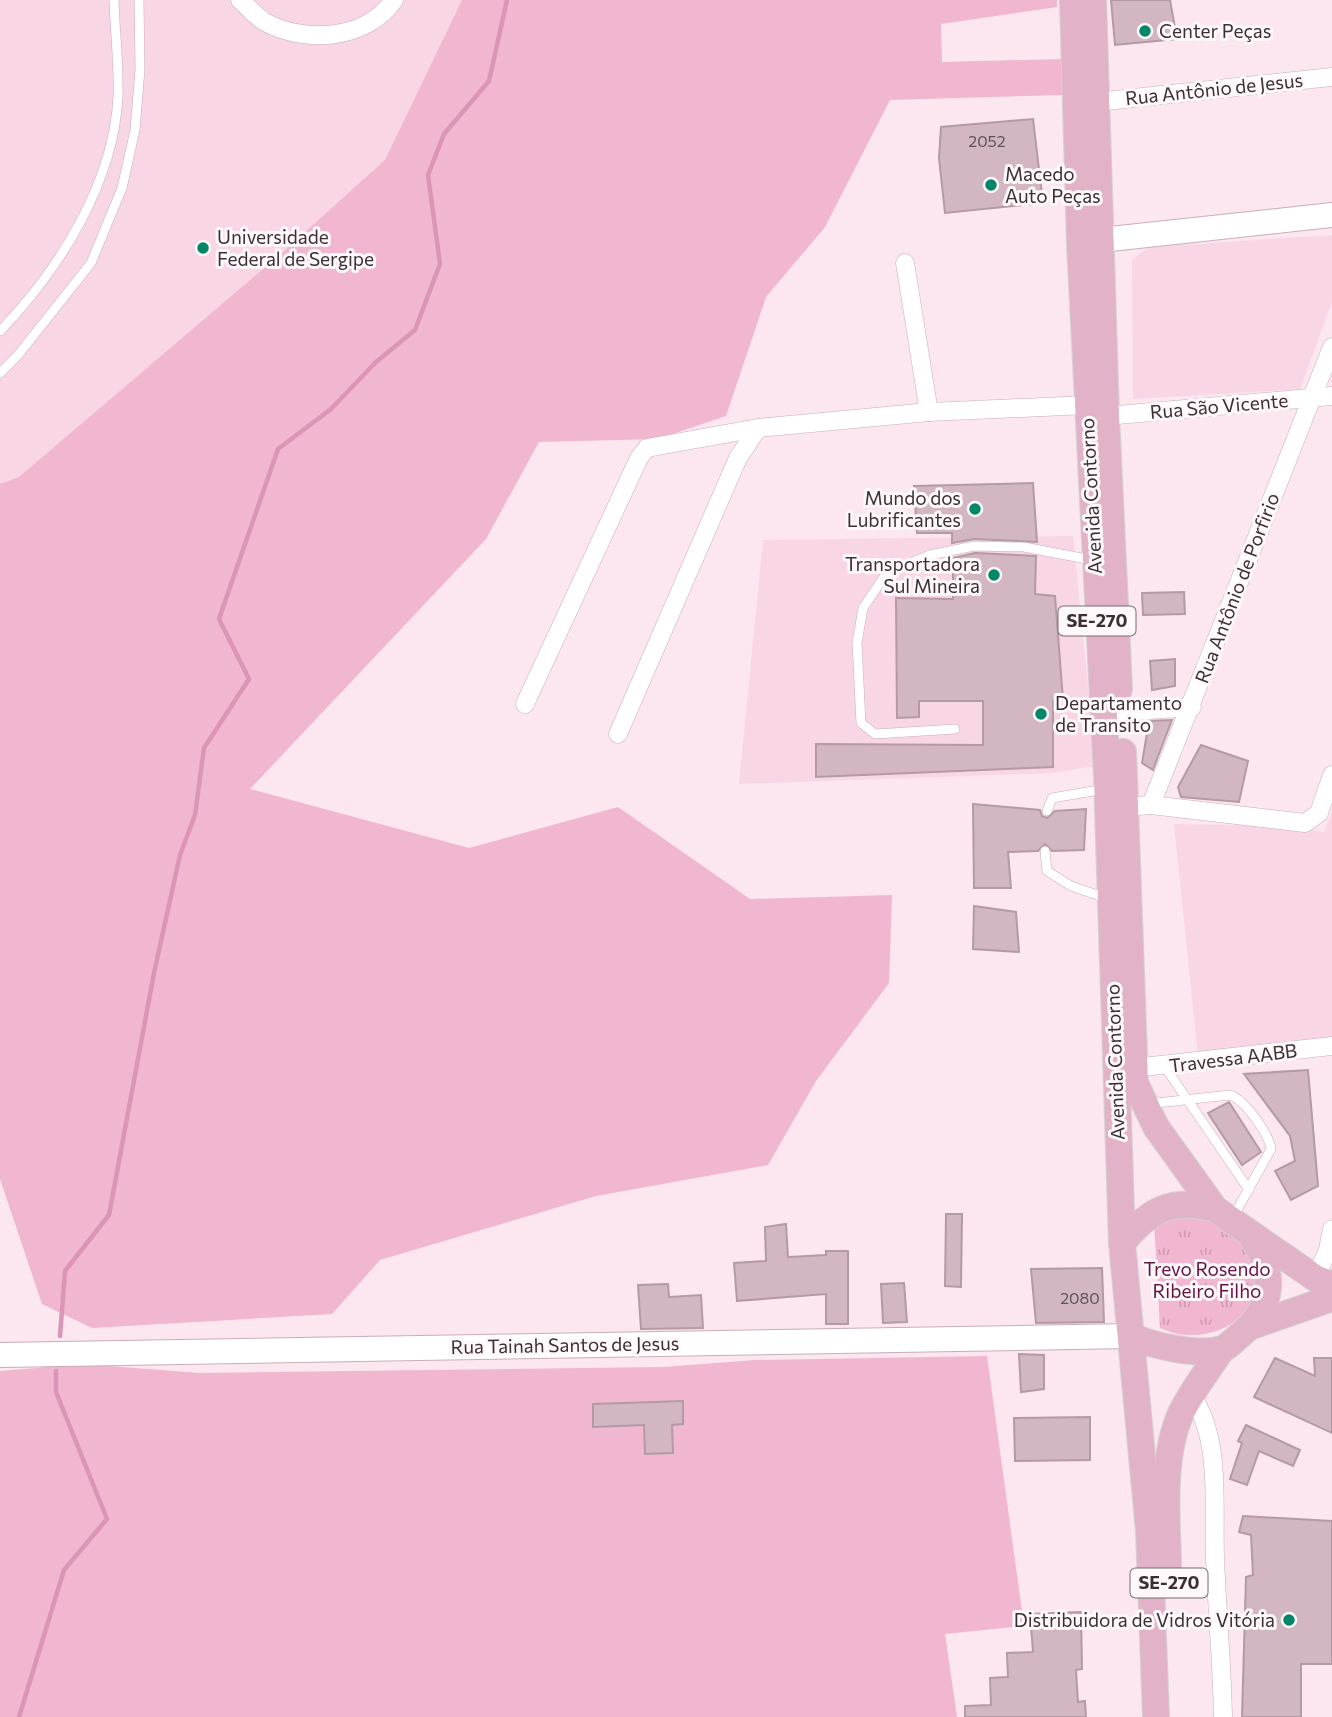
<svg xmlns="http://www.w3.org/2000/svg" width="1332" height="1717" font-family="Commissioner,sans-serif">
	<defs>
		<pattern id="park-tufts" width="24" height="20" patternUnits="userSpaceOnUse" patternTransform="scale(1.75)"><rect width="24" height="20" fill="#f1b6d0"/><path d="M3 7l-1-3M5 7V3M7 7l1-3M15 17l-1-3M17 17v-4M19 17l1-3" fill="none" stroke="#cf9db3"/></pattern>
	</defs>
	<rect width="100%" height="100%" fill="#fce6ef"/>
	<g fill="#f9d6e5">
		<path d="M 0,0 L 671,0 L 0,492 Z"/>
		<path d="M 1332,235 L 1332,302 L 1300,389 L 1133,399 L 1132,260 L 1149,247 Z"/>
		<path d="M 1073,536 L 1096,766 L 1053,773 L 739,784 L 763,540 Z"/>
		<path d="M 1332,812 L 1332,1045 L 1198,1056 L 1174,824 L 1289,826 L 1324,832 Z"/>
	</g>
	<g fill="#f1b6d0">
		<path d="M 462,0 L 1057,0 L 1057,7 L 941,24 L 942,62 L 1063,59 L 1063,95 L 890,100 L 825,227 L 766,297 L 726,416 L 658,439 L 539,442 L 486,539 L 250,789 L 469,848 L 618,807 L 750,899 L 892,895 L 889,983 L 816,1081 L 768,1165 L 596,1196 L 380,1260 L 332,1314 L 92,1328 L 42,1304 L 0,1179 L 0,484 L 19,477 L 283,252 L 385,160 Z"/>
		<path d="M 987,1356 L 1024,1626 L 945,1634 L 957,1717 L 0,1717 L 0,1371 L 83,1364 L 199,1373 L 663,1367 L 755,1360 Z"/>
	</g>
	<path fill="url(#park-tufts)" d="M 1189,1214 C 1206,1218 1238,1233 1249,1248 C 1254,1255 1256,1271 1256,1279 C 1256,1316 1222,1337 1186,1335 C 1177,1335 1168,1331 1160,1328 L 1154,1221 Z"/>
	<g fill="none" stroke-linecap="round" stroke-linejoin="round">
		<g stroke="#db95b6" stroke-width="4.5">
			<path d="M 60,1336 L 65,1271 L 109,1215 L 154,973 L 180,855 L 195,815 L 204,748 L 249,679 L 219,619 L 278,449 L 331,409 L 376,362 L 415,330 L 440,264 L 428,175 L 444,134 L 489,81 L 507,0"/>
			<path d="M 19,1717 L 64,1570 L 107,1519 L 56,1392 L 56,1371"/>
		</g>
	</g>
	<g fill="#d2b7c2" stroke="#b49aa5" stroke-width="2">
		<path d="M 1111,0 L 1170,0 L 1177,39 L 1115,45 Z"/>
		<path d="M 1033,119 L 1043,203 L 945,213 L 939,158 L 941,127 Z"/>
		<path d="M 1033,483 L 1037,542 L 974,539 L 952,543 L 952,533 L 917,533 L 914,486 Z"/>
		<path d="M 975,553 L 1036,556 L 1035,594 L 1055,596 L 1063,700 L 1053,700 L 1053,767 L 816,777 L 816,744 L 983,745 L 983,701 L 919,701 L 919,717 L 897,718 L 896,598 L 953,599 L 953,558 Z"/>
		<path d="M 1184,592 L 1185,614 L 1143,615 L 1142,593 Z"/>
		<path d="M 1175,659 L 1175,686 L 1152,690 L 1150,661 Z"/>
		<path d="M 1172,720 L 1157,759 L 1153,770 L 1142,763 L 1149,721 Z"/>
		<path d="M 1201,745 L 1248,761 L 1239,802 L 1181,797 L 1178,787 Z"/>
		<path d="M 973,804 L 1040,810 L 1042,816 L 1047,818 L 1055,811 L 1086,809 L 1084,850 L 1052,851 L 1045,844 L 1038,851 L 1008,852 L 1011,888 L 974,888 Z"/>
		<path d="M 974,906 L 1016,912 L 1019,952 L 973,949 Z"/>
		<path d="M 1308,1070 L 1318,1186 L 1291,1200 L 1275,1171 L 1295,1161 L 1290,1136 L 1244,1074 Z"/>
		<path d="M 1229,1102 L 1261,1152 L 1242,1165 L 1208,1113 Z"/>
		<path d="M 946,1214 L 962,1214 L 961,1287 L 945,1286 Z"/>
		<path d="M 786,1224 L 788,1257 L 826,1255 L 826,1251 L 848,1251 L 848,1324 L 826,1324 L 826,1294 L 737,1301 L 734,1263 L 766,1261 L 765,1227 Z"/>
		<path d="M 1102,1268 L 1104,1322 L 1036,1323 L 1031,1269 Z"/>
		<path d="M 904,1283 L 907,1322 L 883,1323 L 881,1284 Z"/>
		<path d="M 668,1284 L 669,1297 L 701,1295 L 703,1328 L 641,1329 L 638,1285 Z"/>
		<path d="M 1019,1354 L 1044,1355 L 1044,1389 L 1021,1392 Z"/>
		<path d="M 1275,1358 L 1315,1376 L 1314,1358 L 1332,1358 L 1332,1433 L 1254,1397 Z"/>
		<path d="M 683,1401 L 683,1424 L 672,1425 L 673,1453 L 645,1454 L 644,1425 L 593,1427 L 593,1404 Z"/>
		<path d="M 1090,1417 L 1090,1460 L 1015,1461 L 1014,1418 Z"/>
		<path d="M 1246,1425 L 1300,1450 L 1293,1466 L 1259,1451 L 1247,1485 L 1230,1479 L 1242,1443 L 1238,1441 Z"/>
		<path d="M 1243,1516 L 1332,1521 L 1332,1664 L 1301,1664 L 1301,1717 L 1242,1717 L 1246,1577 L 1253,1575 L 1251,1535 L 1239,1532 Z"/>
		<path d="M 1081,1612 L 1082,1669 L 1076,1670 L 1078,1702 L 1085,1701 L 1086,1717 L 965,1717 L 965,1706 L 991,1705 L 990,1678 L 1008,1677 L 1007,1653 L 1033,1652 L 1030,1614 Z"/>
	</g>
	<g fill="none" stroke-linecap="round" stroke-linejoin="round">
		<defs>
			<g id="lane">
				<path d="M 0,331 C 59,270 114,183 118,96 C 119,65 115,32 114,0"/>
				<path d="M 0,373 L 18,355 L 91,263 L 122,188 L 135,130 L 140,69 L 139,0"/>
				<path d="M 955,729 L 875,734 L 861,723 L 857,643 L 863,608 L 886,574 L 930,555 L 974,546 L 1024,547 L 1092,560"/>
				<path d="M 1047,811 L 1052,798 L 1105,789"/>
				<path d="M 1045,851 L 1047,871 L 1071,886 L 1109,899"/>
				<path d="M 1165,1067 L 1249,1190"/>
				<path d="M 1147,1104 L 1230,1095 C 1244,1099 1269,1134 1271,1149 L 1233,1217"/>
			</g>
			<g id="street">
				<path d="M 240,0 C 248,7 256,17 265,22 C 305,44 366,40 394,0"/>
				<path d="M 1096,102 L 1332,77"/>
				<path d="M 905,263 L 929,412"/>
				<path d="M 1106,416 L 1332,396"/>
				<path d="M 525,704 L 639,458 L 647,448 L 758,428 L 929,412 L 1087,405"/>
				<path d="M 1120,712 L 1192,707"/>
				<path d="M 618,734 L 738,458 L 758,428"/>
				<path d="M 1151,805 L 1305,823 L 1319,813 L 1332,775"/>
				<path d="M 1126,807 L 1151,805 L 1332,347"/>
				<path d="M 1134,1068 L 1332,1046"/>
				<path d="M 1315,1278 L 1328,1250 L 1332,1229"/>
				<path d="M 1191,1395 C 1222,1438 1213,1506 1215,1557 C 1217,1610 1222,1664 1223,1717"/>
			</g>
			<g id="secondary">
				<path d="M 1101,240 L 1332,215"/>
				<path d="M 0,1355 L 1131,1336"/>
			</g>
			<g id="primary">
				<path d="M 1073,0 L 1080,244 L 1107,776 L 1122,1243 L 1149,1531 L 1156,1717"/>
				<path d="M 1093,0 L 1106,416 L 1119,689"/>
				<path d="M 1123,752 L 1135,1083 L 1156,1127 L 1215,1209 L 1315,1278 L 1332,1285"/>
				<path d="M 1122,1243 C 1149,1210 1171,1197 1215,1209"/>
				<path d="M 1252,1326 L 1332,1298"/>
				<path d="M 1131,1336 C 1154,1346 1196,1356 1222,1349 C 1228,1347 1234,1340 1239,1336 C 1275,1307 1276,1272 1251,1236"/>
				<path d="M 1168,1565 C 1167,1517 1161,1458 1181,1413 C 1192,1391 1208,1370 1222,1349"/>
			</g>
		</defs>
		<use href="#lane" stroke="#c9aeba" stroke-width="10"/>
		<use href="#street" stroke="#c9aeba" stroke-width="19"/>
		<use href="#secondary" stroke="#c9aeba" stroke-width="26"/>
		<use href="#primary" stroke="#d4d1d2" stroke-width="28"/>
		<use href="#lane" stroke="#fff" stroke-width="9"/>
		<use href="#street" stroke="#fff" stroke-width="18"/>
		<use href="#secondary" stroke="#fff" stroke-width="24"/>
		<use href="#primary" stroke="#e2b2c8" stroke-width="26"/>
	</g>
	<g fill="#048669" stroke="#fef8fb" stroke-width="2.5">
		<circle cx="1145" cy="31" r="7"/>
		<circle cx="991" cy="185" r="7"/>
		<circle cx="203" cy="248" r="7"/>
		<circle cx="975" cy="509" r="7"/>
		<circle cx="994" cy="575" r="7"/>
		<circle cx="1041" cy="714" r="7"/>
		<circle cx="1289" cy="1620" r="7"/>
	</g>
	<g text-anchor="middle" stroke-width="6" stroke-linejoin="round" paint-order="stroke">
		<g font-size="16" fill="#605258">
			<text x="987" y="147">2052</text>
			<text x="1080" y="1304">2080</text>
		</g>
		<g fill="#fef8fb" stroke="#756c70" stroke-width="2">
			<rect x="1058.5" y="606.5" width="77" height="29" rx="5"/>
			<rect x="1130.5" y="1568.5" width="77" height="29" rx="5"/>
		</g>
		<g font-size="18" font-weight="bold" fill="#3a3034">
			<text x="1097" y="627">SE-270</text>
			<text x="1169" y="1589">SE-270</text>
		</g>
		<g font-size="19" fill="#3a3034" stroke="#fef8fb" text-anchor="start">
			<text x="1159" y="38">Center Peças</text>
			<text x="1005" y="181">Macedo<tspan x="1005" dy="22">Auto Peças</tspan></text>
			<text x="217" y="244">Universidade<tspan x="217" dy="22">Federal de Sergipe</tspan></text>
			<text x="961" y="505" text-anchor="end">Mundo dos<tspan x="961" dy="22">Lubrificantes</tspan></text>
			<text x="980" y="571" text-anchor="end">Transportadora<tspan x="980" dy="22">Sul Mineira</tspan></text>
			<text x="1055" y="710">Departamento<tspan x="1055" dy="22">de Transito</tspan></text>
			<text x="1275" y="1627" text-anchor="end">Distribuidora de Vidros Vitória</text>
		</g>
		<g font-size="19" fill="#3a3034" stroke="#fef8fb">
			<text transform="translate(1214 89) rotate(-6)" y="7">Rua Antônio de Jesus</text>
			<text transform="translate(1219 406) rotate(-5)" y="7">Rua São Vicente</text>
			<text transform="translate(1091 496) rotate(-93)" y="7">Avenida Contorno</text>
			<text transform="translate(1237 588) rotate(-69)" y="7">Rua Antônio de Porfirio</text>
			<text transform="translate(1233 1058) rotate(-7)" y="7">Travessa AABB</text>
			<text transform="translate(1115 1062) rotate(-92)" y="7">Avenida Contorno</text>
			<text transform="translate(565 1345) rotate(-1)" y="7">Rua Tainah Santos de Jesus</text>
		</g>
		<g font-size="19" fill="#631241" stroke="#fef8fb">
			<text x="1207" y="1276">Trevo Rosendo<tspan x="1207" dy="22">Ribeiro Filho</tspan></text>
		</g>
	</g>
</svg>
